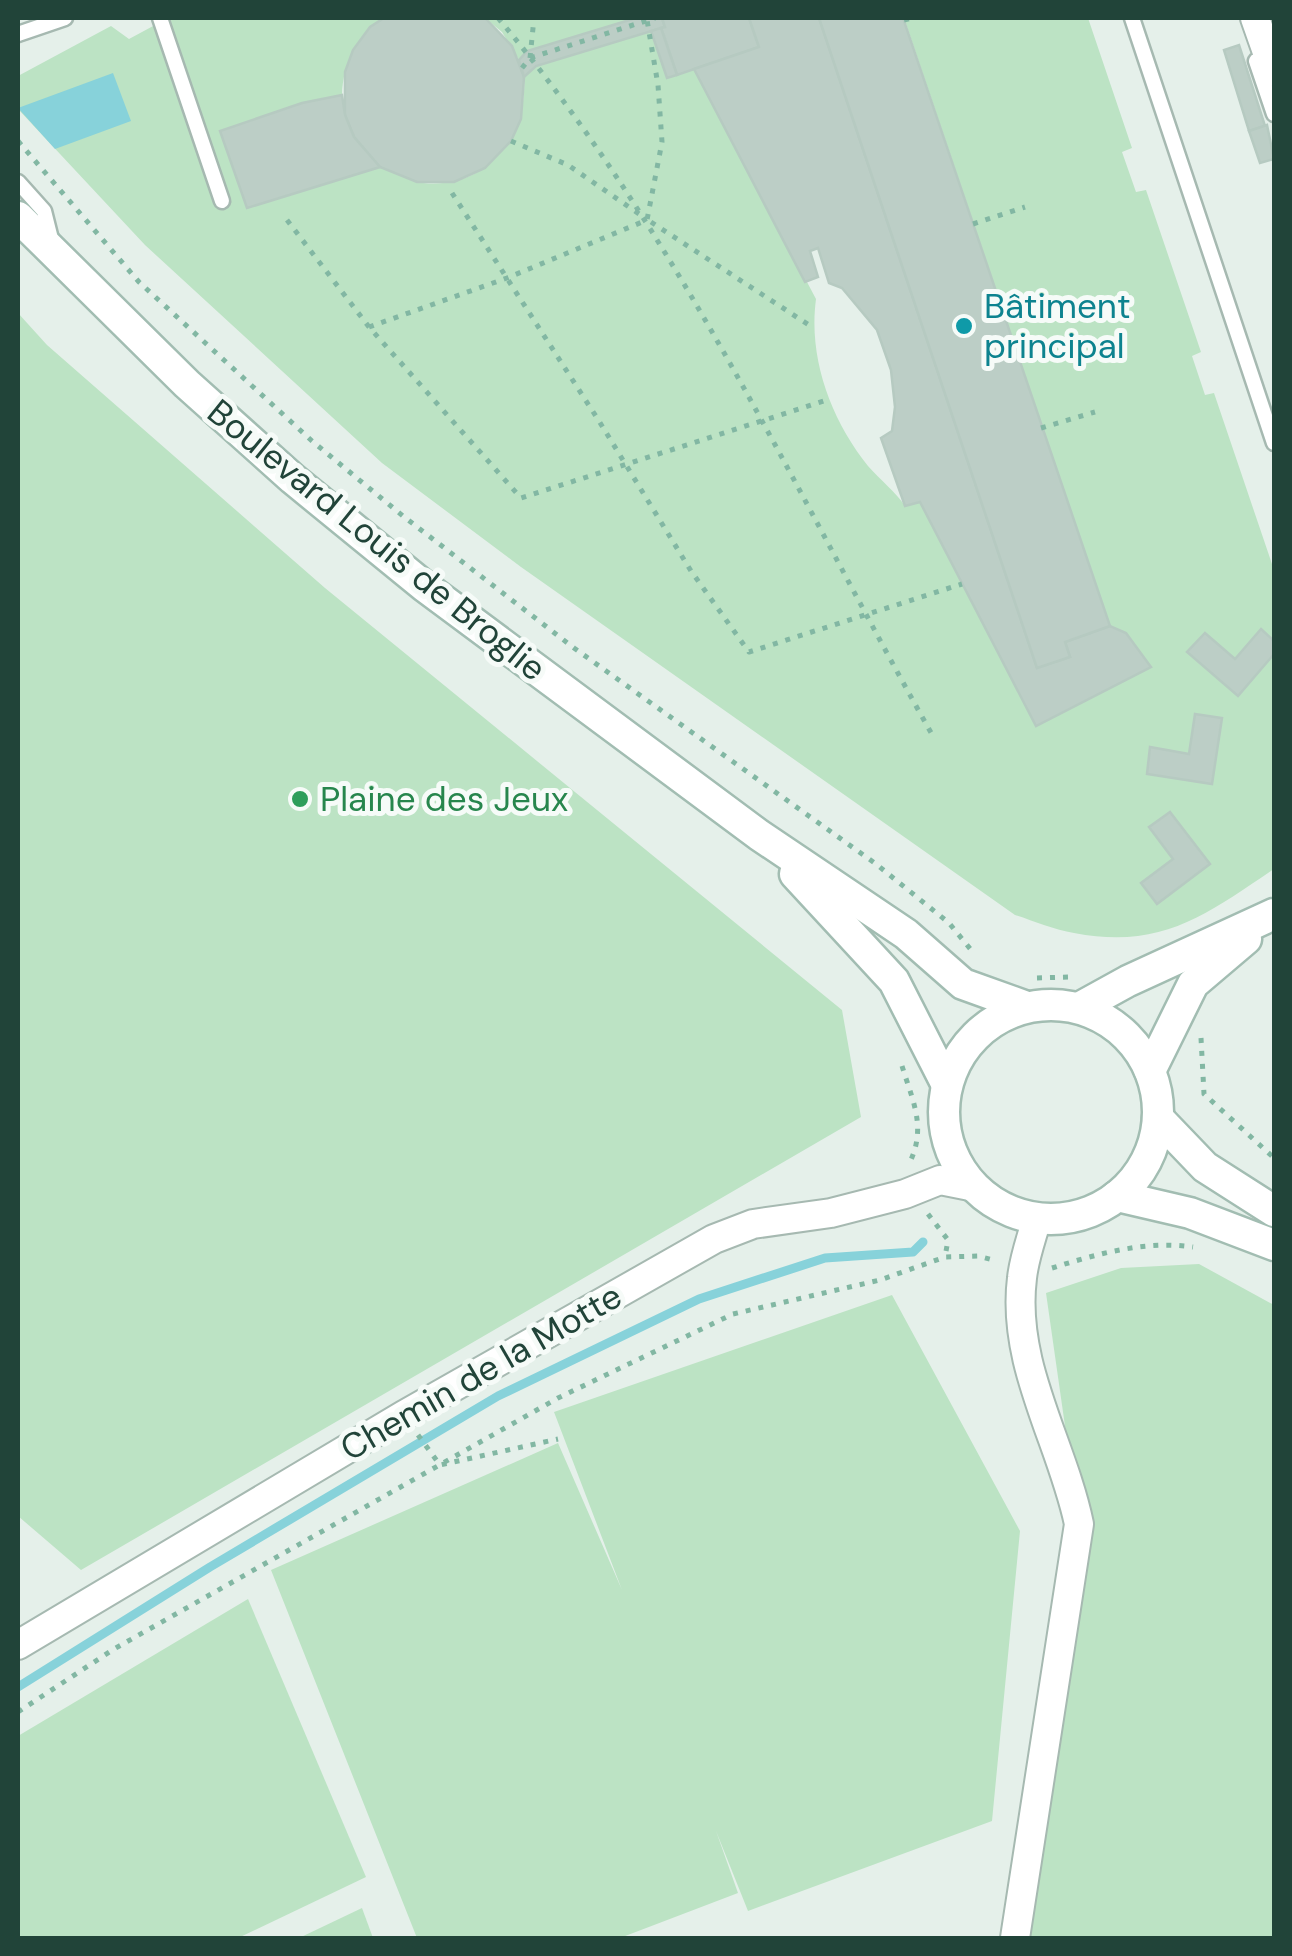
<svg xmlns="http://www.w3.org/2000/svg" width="1292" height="1956" font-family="'DM Sans',sans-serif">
	<rect width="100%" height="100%" fill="#e5f0ea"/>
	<g fill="#bce3c4">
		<path d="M 168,18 L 384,18 C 357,36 343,63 342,95 L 302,103 L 221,131 L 247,208 C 282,197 316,186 351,176 C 358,173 372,166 380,167 C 390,168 407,181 423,183 C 486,190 528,136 524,77 L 536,66 L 661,28 L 676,74 L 694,69 L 816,299 C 808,358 831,420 868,466 C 880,480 895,491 905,506 L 920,502 L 1037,725 L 1150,667 L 1126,633 L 1110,626 L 904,18 L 1088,18 L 1132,148 L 1122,152 L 1136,192 L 1146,190 L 1201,352 L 1192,356 L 1205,395 L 1214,393 L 1274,570 L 1274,869 C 1206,915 1161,950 1074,933 C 1054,930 1034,921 1015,915 L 521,567 L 382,463 L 145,245 L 18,109 L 18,76 L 111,26 L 129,39 Z"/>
		<path d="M 485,18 L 636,18 L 527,51 L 519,60 L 502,32 Z"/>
		<path d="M 18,313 L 47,345 L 325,588 L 842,1010 L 861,1117 L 81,1570 L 18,1516 Z"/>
		<path d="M 1199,1264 L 1274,1305 L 1274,1938 L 1015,1938 L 1079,1524 L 1046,1293 L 1121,1268 Z"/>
		<path d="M 892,1295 L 1020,1531 L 992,1821 L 748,1911 L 716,1831 L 738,1893 L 620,1938 L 417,1938 L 271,1570 L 558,1443 L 622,1590 L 554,1412 Z"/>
		<path d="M 248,1599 L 366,1877 L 238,1938 L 18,1938 L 18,1736 Z"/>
		<path d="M 362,1908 L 373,1938 L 299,1938 Z"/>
	</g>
	<path fill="#87d2da" d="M 113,73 L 131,121 L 55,149 L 18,108 Z"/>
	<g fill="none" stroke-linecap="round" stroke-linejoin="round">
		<path stroke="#87d2da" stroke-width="9" d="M 18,1687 L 210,1567 L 498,1396 L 699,1299 L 825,1258 L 913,1252 L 923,1242"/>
	</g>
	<g fill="#bccec6" stroke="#b6cac1" stroke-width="2.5">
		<path d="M 384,18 L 485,18 L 512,46 L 524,77 L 521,119 L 511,141 L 485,168 L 454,182 L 417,182 L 380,167 L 354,137 L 345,115 L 345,72 L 353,50 L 370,27 Z"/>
		<path d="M 636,18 L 662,18 L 665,27 L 536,66 L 524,77 L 519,60 L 527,51 Z"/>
		<path d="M 662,18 L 749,18 L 759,47 L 677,75 L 661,28 L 665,27 Z"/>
		<path d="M 749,18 L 819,18 L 1037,668 L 1070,657 L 1065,642 L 1110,626 L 1126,633 L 1151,667 L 1036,726 L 920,502 L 905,506 L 881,438 L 892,431 L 895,407 L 891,370 L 877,330 L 842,288 L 829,283 L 818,248 L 810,251 L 818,277 L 805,282 L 694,69 L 759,47 Z"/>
		<path d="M 819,18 L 903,18 L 1110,626 L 1065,642 L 1070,657 L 1037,668 Z"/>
		<path d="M 661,28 L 677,75 L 667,78 L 651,31 Z"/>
		<path d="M 1239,45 L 1265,126 L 1249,131 L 1224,50 Z"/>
		<path d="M 342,95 L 345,115 L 354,137 L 380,167 L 247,208 L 220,131 L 302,103 Z"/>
		<path d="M 1267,125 L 1274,159 L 1260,163 L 1249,131 Z"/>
		<path d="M 1261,629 L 1274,641 L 1274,654 L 1238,696 L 1187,652 L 1205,633 L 1235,659 Z"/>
		<path d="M 1195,714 L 1222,718 L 1212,784 L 1147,774 L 1150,747 L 1189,754 Z"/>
		<path d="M 1170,812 L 1210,864 L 1157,904 L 1141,883 L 1173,859 L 1149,827 Z"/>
	</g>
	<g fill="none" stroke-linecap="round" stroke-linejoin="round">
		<defs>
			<g id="lane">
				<path d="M 160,18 L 222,201"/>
				<path d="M 1132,18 L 1274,443"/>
				<path d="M 18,34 L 65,18"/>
				<path d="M 1256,61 L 1274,114"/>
				<path d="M 18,182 L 44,211 L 52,243"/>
			</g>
			<g id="street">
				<path d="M 1255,18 L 1274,72"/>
				<path d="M 18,1645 L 404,1415 L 714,1239 L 753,1224 L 831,1213 L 905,1194 L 940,1180 L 975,1187"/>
				<path d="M 1015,1938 L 1079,1524 C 1062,1442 1011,1365 1022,1278 C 1024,1258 1032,1237 1037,1218"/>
			</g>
			<g id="secondary">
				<path d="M 18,217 L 187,384 L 293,479 L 424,586 L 759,835 L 906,934 L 963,984 L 1027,1007"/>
				<path d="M 795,874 L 894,981 L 947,1085"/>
				<circle cx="1051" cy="1112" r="107"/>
				<path d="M 1079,1008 L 1128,981 L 1274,914"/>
				<path d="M 1150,1071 L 1193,984 L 1246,939"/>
				<path d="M 1158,1118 L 1205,1167 L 1274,1211"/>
				<path d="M 1117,1196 L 1190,1213 L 1274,1245"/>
			</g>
		</defs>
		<use href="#lane" stroke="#a6b9b1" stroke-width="19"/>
		<use href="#street" stroke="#a6b9b1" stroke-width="32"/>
		<use href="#secondary" stroke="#a2bdb2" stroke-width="35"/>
		<g stroke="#82b7a3" stroke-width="5" stroke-dasharray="5 8" stroke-linecap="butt">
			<path d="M 498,18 C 679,233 796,494 934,738"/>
			<path d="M 904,20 L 912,18"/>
			<path d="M 530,58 L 534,18"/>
			<path d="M 522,68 L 530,58 L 655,18"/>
			<path d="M 18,141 L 139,282 L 312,441 L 403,516 L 574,648 L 876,864 L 949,923 L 972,951"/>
			<path d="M 511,141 L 568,165 L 642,216"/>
			<path d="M 452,193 L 599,421 L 691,571 L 749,652 L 962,584"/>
			<path d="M 287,220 L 369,327 L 521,498 L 830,399"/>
			<path d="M 651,222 L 812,327"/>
			<path d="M 973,224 L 1025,207"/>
			<path d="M 369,327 L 507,278 L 647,220 L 662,142 L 658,85 L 647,20"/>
			<path d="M 1041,428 L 1095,412"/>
			<path d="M 1037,978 L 1071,977"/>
			<path d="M 1201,1038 L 1204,1094 L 1274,1158"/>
			<path d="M 902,1066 C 913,1102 927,1128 909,1164"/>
			<path d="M 928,1214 L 948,1240 L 945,1257"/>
			<path d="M 1052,1268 C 1097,1254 1146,1240 1193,1247"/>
			<path d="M 418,1435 L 440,1465 L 558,1439"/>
			<path d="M 18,1712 L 114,1649 L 558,1398 L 733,1314 L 880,1280 L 945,1257 L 978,1256 L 997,1261"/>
		</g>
		<use href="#lane" stroke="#fff" stroke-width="14"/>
		<use href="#street" stroke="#fff" stroke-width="28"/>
		<use href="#secondary" stroke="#fff" stroke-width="30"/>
	</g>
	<circle fill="#0f9aa8" stroke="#f6fbf8" stroke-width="4" cx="964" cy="326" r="10"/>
	<circle fill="#2e9e5b" stroke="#f6fbf8" stroke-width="4" cx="300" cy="799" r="10"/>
	<g text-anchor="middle" stroke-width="10" stroke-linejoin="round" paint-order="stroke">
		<g font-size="35" fill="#0d838f" stroke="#f6fbf8" text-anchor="start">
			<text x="984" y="318">Bâtiment<tspan x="984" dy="40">principal</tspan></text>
		</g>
		<g font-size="35" fill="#214439" stroke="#f6fbf8">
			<text transform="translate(377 540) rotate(39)" y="12">Boulevard Louis de Broglie</text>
			<text transform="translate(481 1372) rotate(-30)" y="12">Chemin de la Motte</text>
		</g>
		<g font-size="35" fill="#27864d" stroke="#f6fbf8" text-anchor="start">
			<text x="320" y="811">Plaine des Jeux</text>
		</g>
	</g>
	<rect width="1292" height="1956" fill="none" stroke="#214439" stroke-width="40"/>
</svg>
